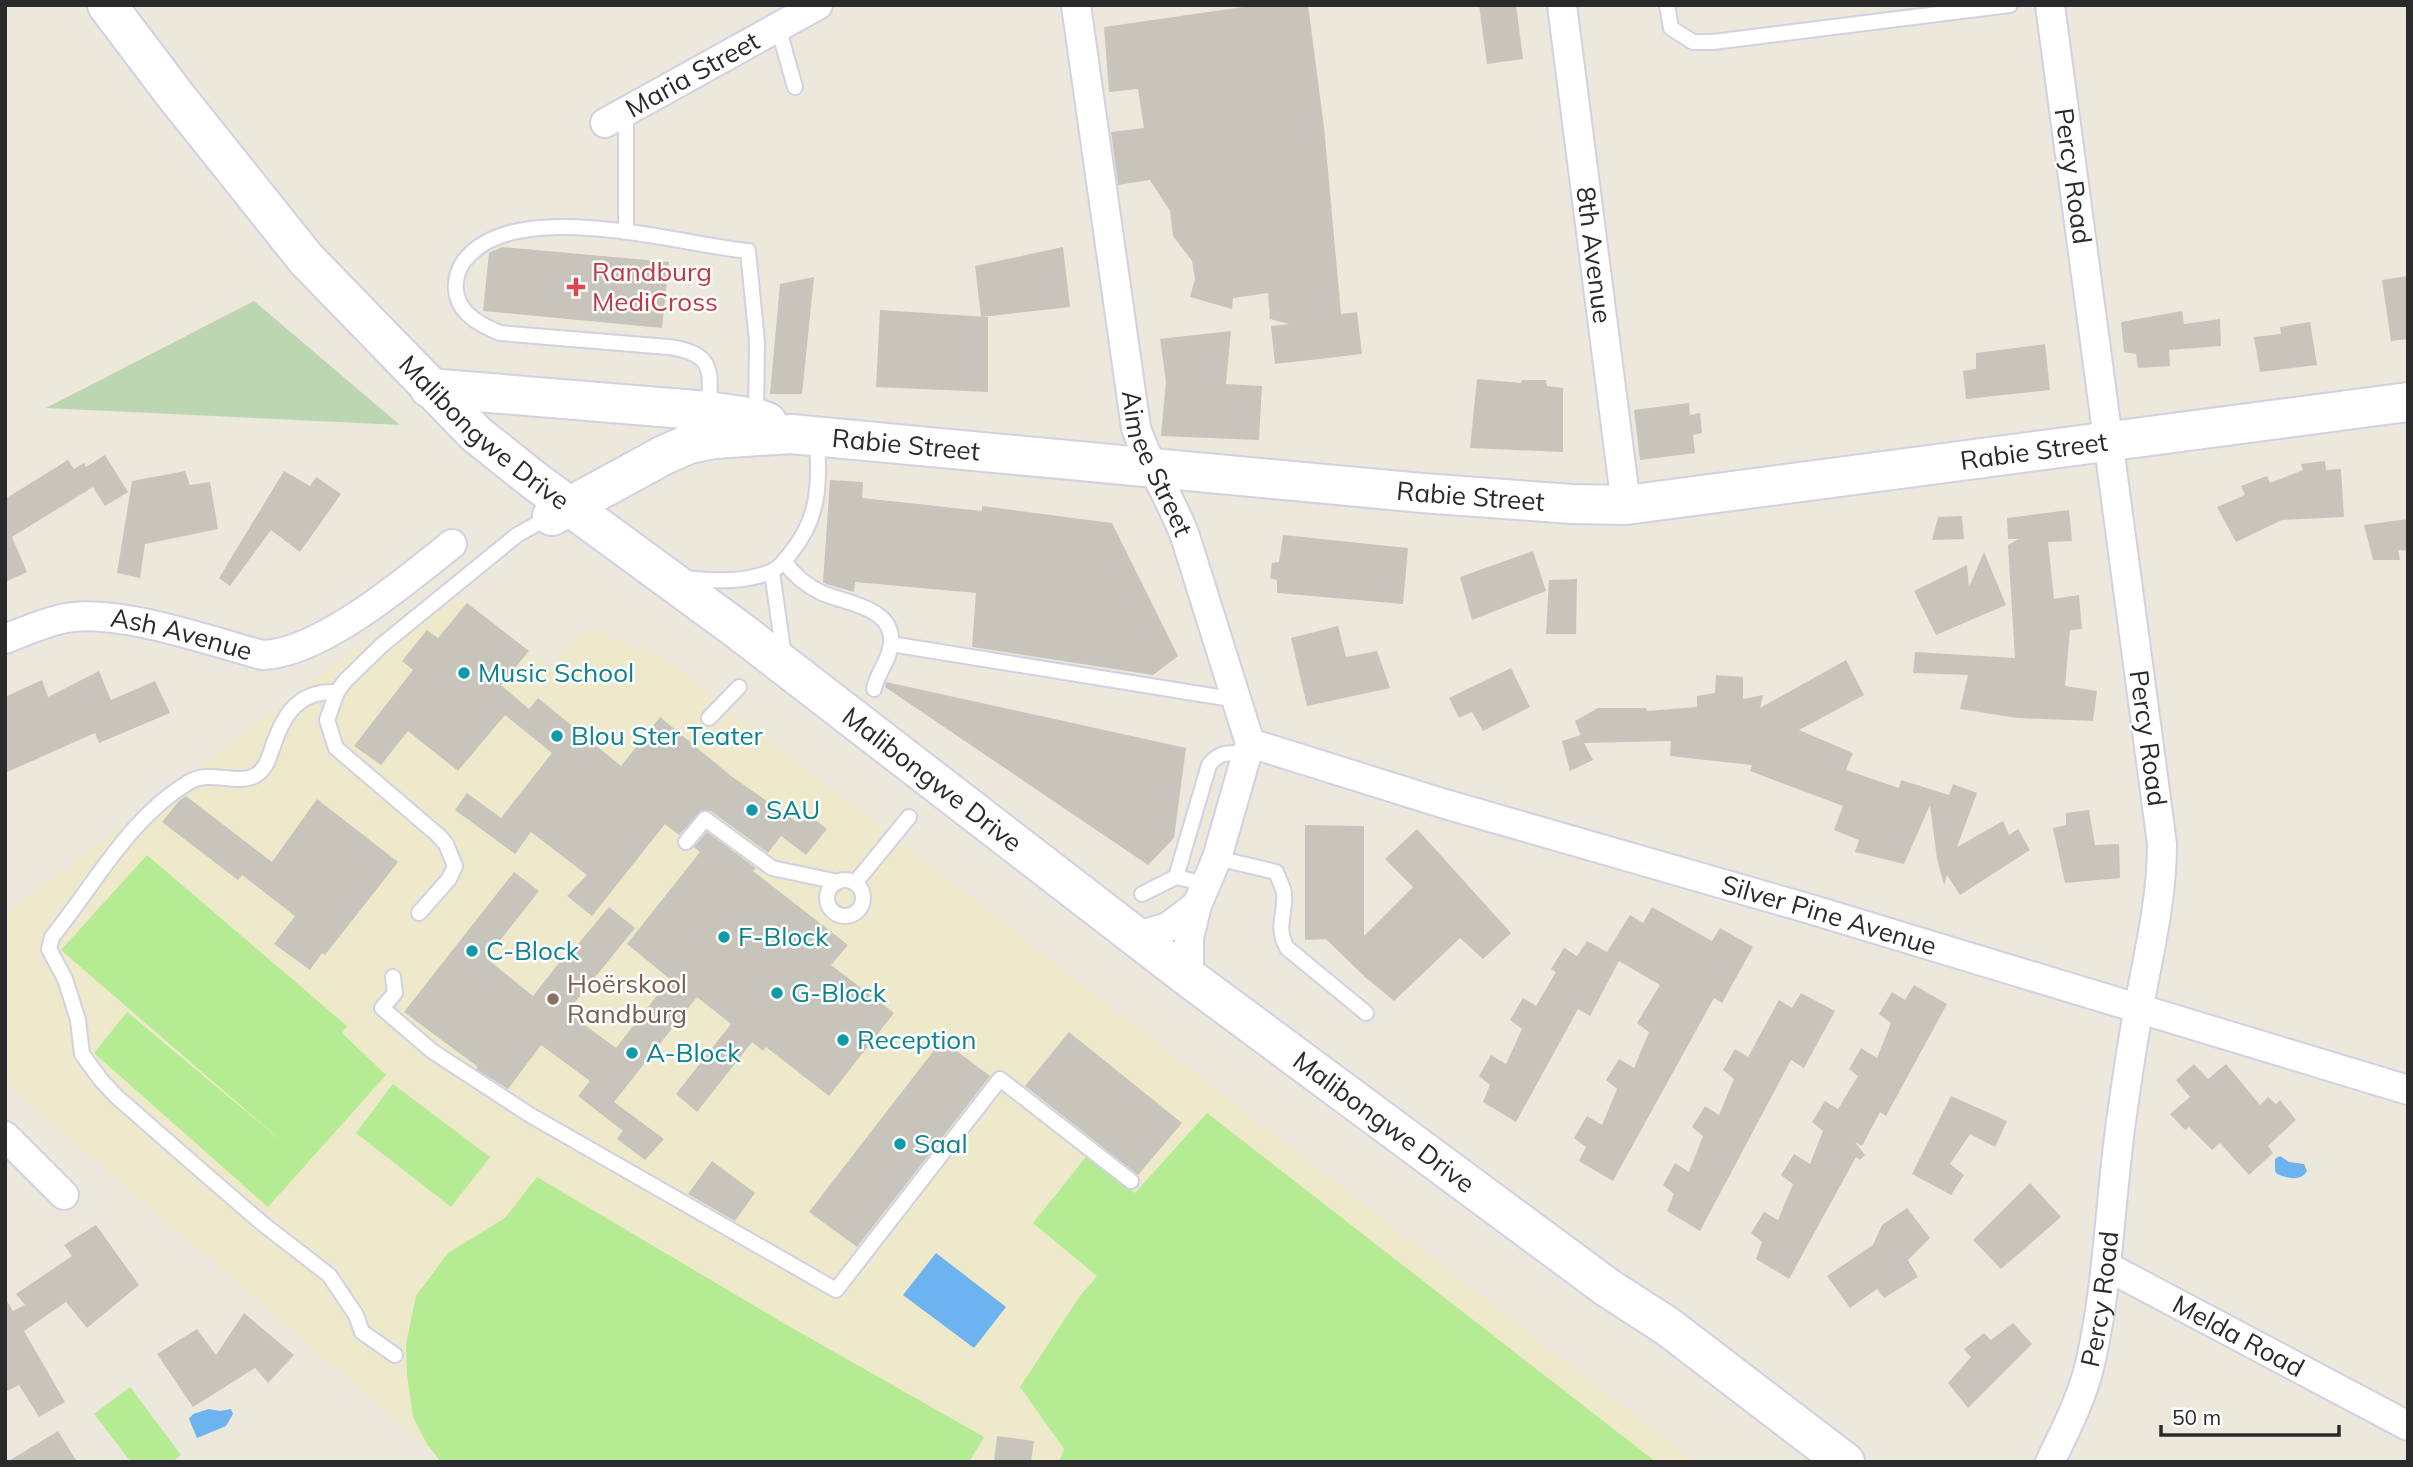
<svg xmlns="http://www.w3.org/2000/svg" width="2413" height="1467" font-family="Mulish,sans-serif">
	<rect width="100%" height="100%" fill="#ece8db"/>
	<path fill="#eee9ca" d="M 439,590 L 467,603 L 551,669 L 576,639 L 590,629 L 662,657 L 1694,1462 L 445,1462 L 5,1082 L 5,915 L 353,651 Z"/>
	<path fill="#bdd6b2" d="M 254,301 L 400,425 L 46,408 Z"/>
	<g fill="#b4eb93">
		<path d="M 147,855 L 347,1026 L 342,1033 L 386,1075 L 268,1207 L 94,1053 L 127,1012 L 291,1149 L 61,950 Z"/>
		<path d="M 393,1084 L 490,1157 L 451,1207 L 356,1133 Z"/>
		<path d="M 1207,1113 L 1656,1462 L 1059,1462 L 1064,1449 L 1020,1387 L 1080,1296 L 1097,1276 L 1033,1223 L 1086,1157 L 1135,1193 Z"/>
		<path d="M 537,1177 L 785,1324 L 984,1437 L 969,1462 L 441,1462 L 427,1444 L 413,1417 L 407,1374 L 406,1344 L 416,1296 L 448,1253 L 505,1218 Z"/>
		<path d="M 130,1387 L 181,1455 L 172,1462 L 131,1462 L 94,1414 Z"/>
	</g>
	<g fill="#6db3ef">
		<path d="M 2280,1156 L 2289,1162 L 2304,1164 L 2307,1171 C 2301,1182 2286,1178 2277,1174 L 2275,1171 L 2275,1159 Z"/>
		<path d="M 936,1253 L 1006,1307 L 974,1348 L 903,1295 Z"/>
		<path d="M 209,1409 L 220,1411 L 231,1409 L 233,1414 L 226,1426 L 197,1438 L 189,1419 L 193,1414 Z"/>
	</g>
	<g fill="#c7c5bb">
		<path d="M 1257,5 L 1308,5 L 1324,127 L 1341,314 L 1357,312 L 1362,354 L 1275,364 L 1271,326 L 1289,324 L 1270,319 L 1268,293 L 1233,298 L 1232,309 L 1190,297 L 1195,279 L 1192,261 L 1173,236 L 1170,211 L 1150,180 L 1118,185 L 1111,132 L 1144,128 L 1138,89 L 1109,92 L 1104,27 Z"/>
		<path d="M 1479,5 L 1516,5 L 1523,59 L 1487,64 Z"/>
		<path d="M 502,247 L 669,262 L 662,328 L 483,311 L 489,253 Z"/>
		<path d="M 1063,247 L 1070,307 L 981,317 L 975,266 Z"/>
		<path d="M 2408,276 L 2408,339 L 2391,341 L 2382,280 Z"/>
		<path d="M 814,277 L 802,394 L 770,394 L 780,284 Z"/>
		<path d="M 880,310 L 988,317 L 988,392 L 876,387 Z"/>
		<path d="M 2182,311 L 2184,324 L 2220,319 L 2221,346 L 2169,350 L 2170,366 L 2138,368 L 2136,354 L 2124,352 L 2121,322 Z"/>
		<path d="M 2310,322 L 2317,365 L 2260,372 L 2254,337 L 2281,334 L 2280,327 Z"/>
		<path d="M 1231,331 L 1226,384 L 1262,386 L 1259,440 L 1161,436 L 1166,381 L 1160,339 Z"/>
		<path d="M 2045,344 L 2050,390 L 1966,399 L 1963,371 L 1976,369 L 1976,353 Z"/>
		<path d="M 1477,379 L 1521,383 L 1522,380 L 1546,380 L 1547,386 L 1563,388 L 1563,452 L 1470,448 Z"/>
		<path d="M 1689,403 L 1690,415 L 1700,413 L 1702,433 L 1693,435 L 1695,453 L 1640,460 L 1634,410 Z"/>
		<path d="M 105,455 L 128,492 L 105,506 L 93,487 L 12,537 L 27,572 L 5,582 L 5,499 L 68,460 L 74,469 L 84,463 L 86,467 Z"/>
		<path d="M 2325,461 L 2326,470 L 2341,469 L 2344,517 L 2282,520 L 2236,542 L 2217,507 L 2245,495 L 2241,486 L 2267,476 L 2270,483 L 2303,470 L 2301,464 Z"/>
		<path d="M 185,471 L 190,485 L 210,482 L 218,529 L 145,544 L 140,578 L 117,573 L 132,481 Z"/>
		<path d="M 284,471 L 310,486 L 316,477 L 341,494 L 300,552 L 271,530 L 230,586 L 219,578 Z"/>
		<path d="M 830,480 L 863,482 L 862,498 L 982,511 L 982,506 L 1112,523 L 1178,656 L 1153,675 L 972,647 L 976,593 L 855,582 L 854,592 L 826,584 L 823,582 Z"/>
		<path d="M 2069,510 L 2072,541 L 2048,542 L 2054,599 L 2079,595 L 2082,629 L 2070,630 L 2065,686 L 2097,691 L 2093,721 L 2017,718 L 1960,709 L 1968,675 L 1913,673 L 1915,652 L 2015,658 L 2008,545 L 2019,539 L 2008,539 L 2007,518 Z"/>
		<path d="M 1962,516 L 1964,539 L 1932,540 L 1938,517 Z"/>
		<path d="M 2408,519 L 2408,551 L 2398,550 L 2400,560 L 2373,560 L 2364,525 Z"/>
		<path d="M 1283,535 L 1408,548 L 1403,604 L 1277,593 L 1277,580 L 1270,578 L 1272,563 L 1279,562 Z"/>
		<path d="M 1533,551 L 1546,591 L 1472,620 L 1460,577 Z"/>
		<path d="M 1984,552 L 2006,605 L 1936,635 L 1914,591 L 1967,565 L 1969,587 Z"/>
		<path d="M 1577,579 L 1576,634 L 1546,634 L 1549,580 Z"/>
		<path d="M 467,603 L 529,651 L 501,685 L 529,709 L 538,698 L 621,766 L 660,717 L 731,776 L 797,822 L 805,812 L 827,829 L 806,855 L 781,836 L 768,853 L 711,811 L 702,810 L 679,835 L 665,824 L 592,916 L 567,896 L 587,875 L 531,832 L 515,854 L 455,810 L 467,793 L 501,818 L 552,753 L 505,715 L 458,771 L 408,731 L 381,765 L 354,746 L 413,670 L 402,661 L 427,630 L 438,638 Z"/>
		<path d="M 1338,626 L 1346,657 L 1377,651 L 1390,688 L 1307,706 L 1291,638 Z"/>
		<path d="M 1846,660 L 1864,695 L 1799,730 L 1853,753 L 1846,770 L 1899,788 L 1901,780 L 1949,795 L 1953,784 L 1977,793 L 1957,847 L 2003,821 L 2009,835 L 2018,829 L 2030,850 L 1960,895 L 1947,875 L 1944,885 L 1937,859 L 1930,805 L 1904,864 L 1855,852 L 1859,840 L 1834,830 L 1843,806 L 1750,771 L 1752,765 L 1670,756 L 1671,741 L 1584,743 L 1593,760 L 1570,771 L 1562,741 L 1581,735 L 1583,741 L 1575,721 L 1598,708 L 1646,708 L 1647,711 L 1697,707 L 1697,696 L 1715,693 L 1716,675 L 1743,677 L 1743,699 L 1763,695 L 1760,708 Z"/>
		<path d="M 1511,668 L 1530,707 L 1483,731 L 1472,712 L 1459,718 L 1449,698 Z"/>
		<path d="M 99,671 L 111,700 L 155,681 L 170,713 L 99,743 L 95,733 L 5,773 L 5,697 L 42,680 L 48,697 Z"/>
		<path d="M 886,682 L 1186,748 L 1174,838 L 1148,865 L 885,687 Z"/>
		<path d="M 186,796 L 272,862 L 317,799 L 398,862 L 325,955 L 322,953 L 310,970 L 274,944 L 295,916 L 242,875 L 238,880 L 162,822 L 179,801 Z"/>
		<path d="M 2089,810 L 2095,845 L 2119,844 L 2120,878 L 2065,883 L 2053,828 L 2066,825 L 2066,813 Z"/>
		<path d="M 1305,825 L 1364,826 L 1364,936 L 1413,887 L 1385,859 L 1417,829 L 1511,933 L 1483,959 L 1460,938 L 1394,1001 L 1365,977 L 1326,939 L 1305,940 Z"/>
		<path d="M 707,832 L 756,868 L 753,871 L 848,945 L 831,965 L 894,1013 L 829,1096 L 766,1047 L 763,1051 L 752,1042 L 697,1112 L 676,1094 L 731,1024 L 697,997 L 614,1102 L 664,1139 L 645,1160 L 617,1139 L 623,1131 L 578,1096 L 590,1081 L 541,1045 L 508,1089 L 476,1069 L 478,1067 L 404,1012 L 514,872 L 539,891 L 486,958 L 533,996 L 570,949 L 573,950 L 609,907 L 635,928 L 567,1012 L 616,1048 L 670,979 L 627,944 L 700,852 L 694,847 Z"/>
		<path d="M 1652,907 L 1712,941 L 1720,928 L 1753,947 L 1722,1003 L 1714,998 L 1613,1181 L 1579,1161 L 1586,1147 L 1574,1138 L 1587,1116 L 1602,1125 L 1617,1089 L 1606,1080 L 1619,1059 L 1634,1068 L 1649,1032 L 1637,1023 L 1660,985 L 1619,961 L 1590,1016 L 1578,1009 L 1516,1122 L 1483,1102 L 1490,1085 L 1479,1076 L 1491,1055 L 1506,1064 L 1522,1029 L 1510,1020 L 1523,998 L 1536,1006 L 1556,972 L 1551,969 L 1564,948 L 1577,956 L 1587,941 L 1607,952 L 1630,915 L 1643,923 Z"/>
		<path d="M 1914,985 L 1947,1004 L 1886,1116 L 1880,1112 L 1862,1146 L 1855,1142 L 1865,1155 L 1860,1160 L 1856,1157 L 1789,1279 L 1756,1259 L 1762,1242 L 1751,1233 L 1764,1212 L 1778,1220 L 1793,1184 L 1781,1175 L 1794,1154 L 1810,1164 L 1823,1131 L 1812,1122 L 1825,1101 L 1838,1109 L 1858,1076 L 1849,1069 L 1861,1048 L 1877,1058 L 1891,1023 L 1879,1014 L 1892,992 L 1905,1000 Z"/>
		<path d="M 1801,993 L 1835,1011 L 1804,1068 L 1791,1060 L 1700,1231 L 1667,1211 L 1674,1194 L 1663,1185 L 1675,1163 L 1689,1172 L 1703,1136 L 1692,1127 L 1705,1106 L 1719,1115 L 1734,1079 L 1723,1070 L 1735,1049 L 1748,1057 L 1779,1000 L 1792,1008 Z"/>
		<path d="M 1069,1032 L 1182,1123 L 1138,1175 L 1025,1086 Z"/>
		<path d="M 942,1040 L 990,1076 L 857,1247 L 809,1212 Z"/>
		<path d="M 2194,1064 L 2208,1079 L 2226,1064 L 2260,1105 L 2268,1097 L 2276,1104 L 2280,1100 L 2296,1120 L 2268,1146 L 2273,1153 L 2249,1175 L 2220,1143 L 2212,1150 L 2189,1127 L 2185,1130 L 2170,1114 L 2190,1097 L 2176,1080 Z"/>
		<path d="M 1951,1096 L 2007,1121 L 1995,1147 L 1970,1134 L 1950,1164 L 1964,1175 L 1951,1195 L 1912,1174 Z"/>
		<path d="M 712,1161 L 755,1193 L 735,1221 L 688,1194 Z"/>
		<path d="M 2030,1183 L 2061,1217 L 2001,1269 L 1973,1240 Z"/>
		<path d="M 1907,1208 L 1930,1238 L 1908,1260 L 1918,1277 L 1884,1298 L 1877,1289 L 1850,1308 L 1827,1276 L 1873,1245 L 1882,1225 Z"/>
		<path d="M 96,1225 L 139,1285 L 87,1328 L 66,1302 L 24,1331 L 65,1402 L 39,1417 L 19,1385 L 5,1392 L 5,1298 L 13,1311 L 25,1305 L 16,1294 L 72,1256 L 64,1245 Z"/>
		<path d="M 244,1313 L 294,1355 L 268,1383 L 255,1368 L 193,1407 L 157,1354 L 197,1329 L 216,1355 Z"/>
		<path d="M 2013,1323 L 2032,1344 L 1968,1408 L 1948,1383 L 1971,1357 L 1964,1349 L 1984,1333 L 1991,1340 Z"/>
		<path d="M 58,1431 L 77,1462 L 7,1462 Z"/>
		<path d="M 997,1436 L 1034,1441 L 1031,1462 L 994,1462 Z"/>
	</g>
	<g fill="none" stroke-linecap="round" stroke-linejoin="round">
		<defs>
			<g id="lane">
				<path d="M 1667,5 L 1671,28 L 1693,42 L 1713,42 L 2010,5"/>
				<path d="M 778,27 L 795,87"/>
				<path d="M 626,111 L 626,232"/>
				<path d="M 708,409 C 712,369 713,353 668,347 L 500,333 C 483,326 462,316 457,296 C 454,284 457,271 464,261 C 514,195 677,244 748,251 L 757,342 L 756,416"/>
				<path d="M 784,561 C 793,574 807,586 822,593 C 845,603 894,607 891,643 C 890,660 877,673 874,689"/>
				<path d="M 772,572 L 784,657"/>
				<path d="M 684,578 C 712,581 743,583 770,572 C 778,569 785,561 790,554 C 821,516 819,483 817,437"/>
				<path d="M 891,644 L 1237,700"/>
				<path d="M 337,692 C 298,690 283,715 272,749 C 269,757 267,766 260,772 C 242,789 212,768 189,782 C 129,818 95,884 52,937 L 49,949 L 65,979 L 78,1020 L 82,1054 L 101,1080 L 117,1097 L 197,1167 L 263,1224 L 329,1275 L 356,1315 L 362,1332 L 395,1355"/>
				<path d="M 709,718 L 739,687"/>
				<path d="M 686,842 L 705,819 L 772,868 L 838,882"/>
				<path d="M 1217,858 L 1276,872 C 1278,878 1283,887 1284,893 C 1286,915 1275,926 1287,948 L 1366,1013"/>
				<path d="M 1176,877 L 1209,765 C 1220,750 1231,753 1248,754"/>
				<circle cx="845" cy="898" r="18"/>
				<path d="M 855,883 L 909,817"/>
				<path d="M 1142,894 L 1176,877 L 1206,884"/>
				<path d="M 419,913 L 449,879 L 455,866 L 446,844 L 438,835 L 336,748 L 327,720 L 337,692 L 345,681 L 382,645 L 517,535 L 549,517"/>
				<path d="M 393,977 L 395,993 L 382,1008 L 432,1051 L 530,1115 L 836,1290 L 1000,1079 L 1131,1181"/>
			</g>
			<g id="street">
				<path id="s1" d="M 1076,5 L 1136,428 C 1149,466 1171,499 1185,536 L 1250,743 L 1217,858 L 1197,905 L 1189,938 L 1189,968 L 1192,980"/>
				<path id="s2" d="M 1562,5 L 1626,505"/>
				<path id="s3" d="M 605,123 L 818,5"/>
				<path id="s4" d="M 5,639 C 25,631 45,622 66,618 C 117,608 210,641 262,655 C 320,654 407,580 452,544"/>
				<path id="s5" d="M 1250,743 L 1445,804 L 1810,909 L 2408,1090"/>
				<path d="M 1138,936 L 1168,927 L 1197,905"/>
				<path d="M 5,1136 L 64,1195"/>
				<path id="s6" d="M 2106,1266 L 2408,1426"/>
				<path id="s7" d="M 2050,1462 C 2065,1431 2082,1398 2090,1364 C 2110,1277 2110,1188 2124,1101 C 2128,1071 2133,1041 2138,1012 C 2148,955 2162,902 2162,844 L 2050,5"/>
			</g>
			<g id="secondary">
				<path id="s8" d="M 107,5 L 175,95 L 306,259 L 476,434 L 535,481 L 737,629 L 1192,980 L 1608,1288 L 1667,1326 L 1845,1462"/>
				<path d="M 429,388 L 708,411 L 756,418 L 767,422"/>
				<path id="s9" d="M 552,516 L 664,455 L 689,444 L 714,439 L 791,434 L 1422,493 L 1572,504 L 1626,505 L 2408,402"/>
			</g>
		</defs>
		<use href="#lane" stroke="#d1d1e3" stroke-width="18"/>
		<use href="#street" stroke="#d1d1e3" stroke-width="32"/>
		<use href="#secondary" stroke="#d1d1e3" stroke-width="42"/>
		<use href="#lane" stroke="#fff" stroke-width="14"/>
		<use href="#street" stroke="#fff" stroke-width="28"/>
		<use href="#secondary" stroke="#fff" stroke-width="38"/>
	</g>
	<path fill="#e0444e" stroke="#fff" stroke-width="2.5" d="M572.5 276.5h7v7h7v7h-7v7h-7v-7h-7v-7h7z"/>
	<g fill="#0f9aa8" stroke="#fff" stroke-width="2.5">
		<circle cx="464" cy="673" r="7"/>
		<circle cx="557" cy="736" r="7"/>
		<circle cx="752" cy="810" r="7"/>
		<circle cx="724" cy="937" r="7"/>
		<circle cx="472" cy="951" r="7"/>
		<circle cx="777" cy="993" r="7"/>
		<circle cx="843" cy="1040" r="7"/>
		<circle cx="632" cy="1053" r="7"/>
		<circle cx="900" cy="1144" r="7"/>
	</g>
	<circle fill="#8d6e63" stroke="#fff" stroke-width="2.5" cx="553" cy="999" r="7"/>
	<g text-anchor="middle" stroke-width="5" stroke-linejoin="round" paint-order="stroke">
		<g font-size="26" fill="#2a2a2a" stroke="#fff">
			<text dy="9" stroke="none"><textPath href="#s3" startOffset="100">Maria Street</textPath></text>
			<text transform="translate(2073 176) rotate(82)" y="9">Percy Road</text>
			<text dy="9" stroke="none"><textPath href="#s2" startOffset="252">8th Avenue</textPath></text>
			<text dy="9" stroke="none"><textPath href="#s8" startOffset="572">Malibongwe Drive</textPath></text>
			<text dy="9" stroke="none"><textPath href="#s9" startOffset="373">Rabie Street</textPath></text>
			<text dy="9" stroke="none"><textPath href="#s9" startOffset="1507">Rabie Street</textPath></text>
			<text dy="9" stroke="none"><textPath href="#s1" startOffset="467">Aimee Street</textPath></text>
			<text dy="9" stroke="none"><textPath href="#s9" startOffset="940">Rabie Street</textPath></text>
			<text dy="9" stroke="none"><textPath href="#s4" startOffset="182">Ash Avenue</textPath></text>
			<text transform="translate(2148 738) rotate(82)" y="9">Percy Road</text>
			<text dy="9" stroke="none"><textPath href="#s8" startOffset="1139">Malibongwe Drive</textPath></text>
			<text dy="9" stroke="none"><textPath href="#s5" startOffset="604">Silver Pine Avenue</textPath></text>
			<text dy="9" stroke="none"><textPath href="#s8" startOffset="1706">Malibongwe Drive</textPath></text>
			<text dy="9" stroke="none"><textPath href="#s7" startOffset="172">Percy Road</textPath></text>
			<text dy="9" stroke="none"><textPath href="#s6" startOffset="150">Melda Road</textPath></text>
		</g>
		<g font-size="26" fill="#be3a42" stroke="#fff" text-anchor="start">
			<text x="592" y="281">Randburg<tspan x="592" dy="30">MediCross</tspan></text>
		</g>
		<g font-size="26" fill="#0d838f" stroke="#fff" text-anchor="start">
			<text x="478" y="682">Music School</text>
			<text x="571" y="745">Blou Ster Teater</text>
			<text x="766" y="819">SAU</text>
			<text x="738" y="946">F-Block</text>
			<text x="486" y="960">C-Block</text>
			<text x="791" y="1002">G-Block</text>
			<text x="857" y="1049">Reception</text>
			<text x="646" y="1062">A-Block</text>
			<text x="914" y="1153">Saal</text>
		</g>
		<g font-size="26" fill="#785e54" stroke="#fff" text-anchor="start">
			<text x="567" y="993">Hoërskool<tspan x="567" dy="30">Randburg</tspan></text>
		</g>
	</g>
	<rect width="2413" height="1467" fill="none" stroke="#2a2a2a" stroke-width="14"/>
	<path d="M2161 1425v10h178v-10" fill="none" stroke="#2a2a2a" stroke-width="3.5"/>
	<text x="2172" y="1425" font-size="21" fill="#2a2a2a" stroke="#ffffff" stroke-width="5" paint-order="stroke">50 m</text>
</svg>
